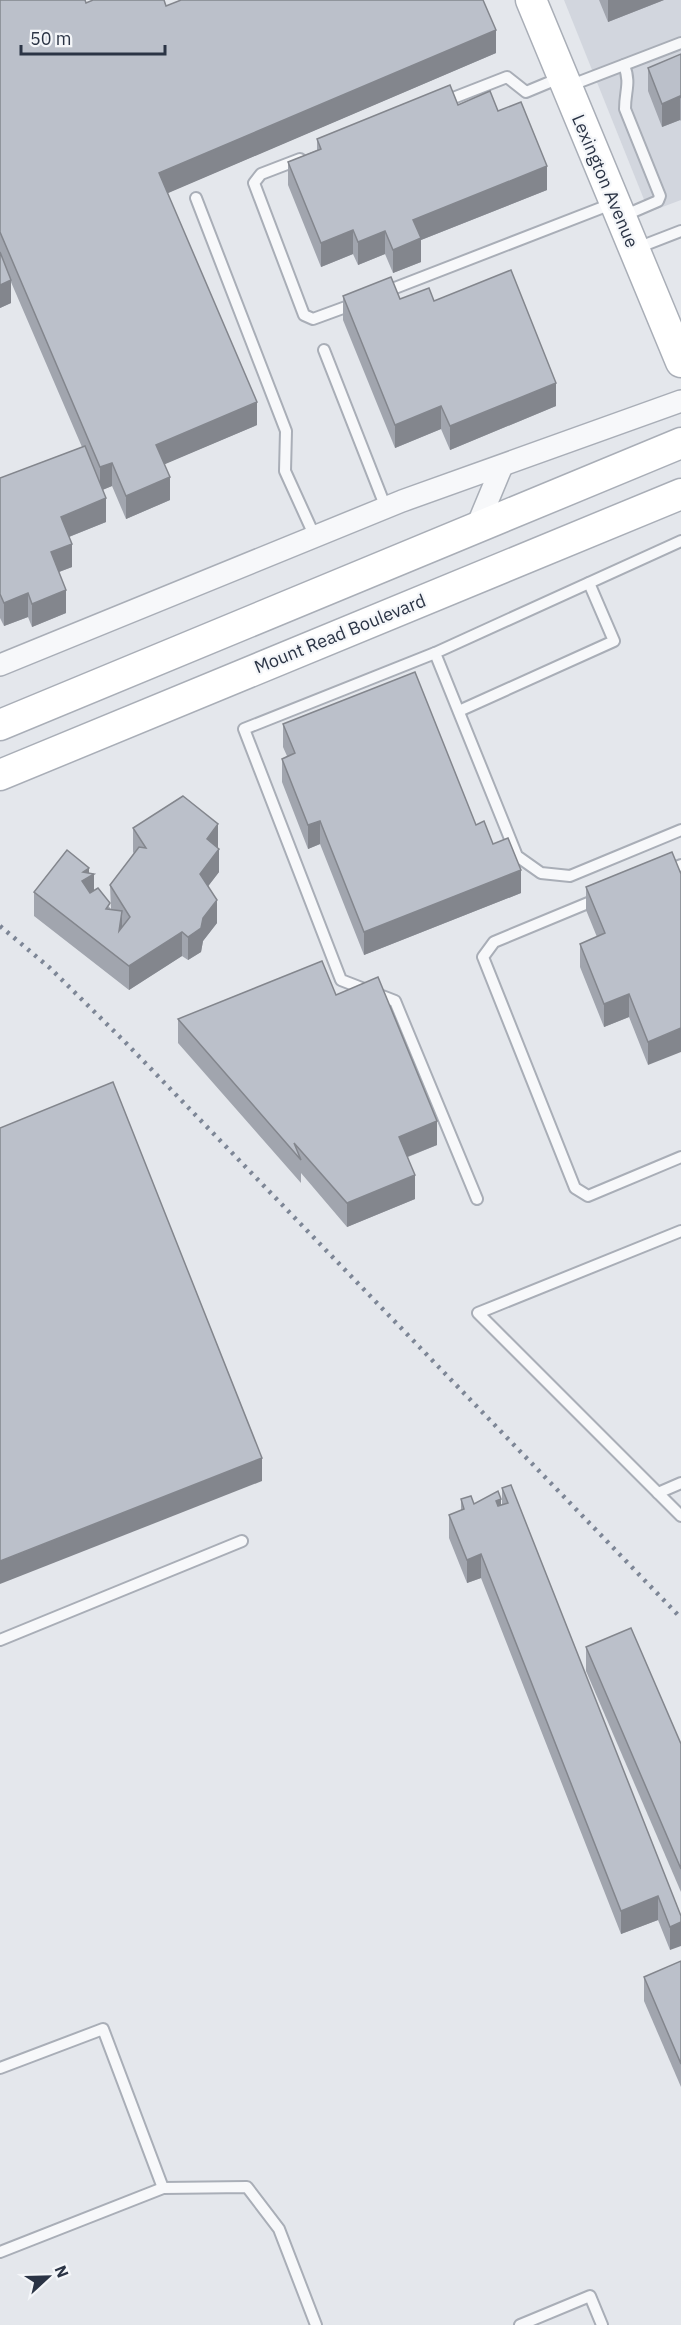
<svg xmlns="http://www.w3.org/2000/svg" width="681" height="2325" font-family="'IBM Plex Sans',sans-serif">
	<rect width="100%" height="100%" fill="#e4e7ec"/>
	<path fill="#d2d6de" d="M 564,0 L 681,0 L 681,200 L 649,212 Z"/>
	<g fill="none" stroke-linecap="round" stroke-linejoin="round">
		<defs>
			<g id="lane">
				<path d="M 569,86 L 681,43"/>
				<path d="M 443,102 L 507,77 L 526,92 L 562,77"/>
				<path d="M 300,159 L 261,174 L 254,183 L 304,315 L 313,319 L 354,304"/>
				<path d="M 196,198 L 286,431 L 285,471 L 315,537"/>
				<path d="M 621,217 L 658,201 L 660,196 L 625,109 C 625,90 631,84 624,65"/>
				<path d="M 637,248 L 681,231"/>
				<path d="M 382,293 L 614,203"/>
				<path d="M 324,350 L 386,508"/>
				<path d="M 681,541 L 435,653 L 517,856 L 541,873 L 570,876 L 681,830"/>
				<path d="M 435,653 L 244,729 L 341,980 L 395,1001 L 477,1199"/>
				<path d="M 459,711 L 614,641 L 589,583"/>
				<path d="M 664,872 L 681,865"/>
				<path d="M 600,898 L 494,942 L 483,957 L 575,1188 L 588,1196 L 681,1157"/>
				<path d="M 681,1231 L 478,1313 L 658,1493 L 681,1483"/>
				<path d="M 658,1493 L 681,1516"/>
				<path d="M 0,1640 L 242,1541"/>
				<path d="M 0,2068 L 103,2029 L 163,2188"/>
				<path d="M 0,2252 L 163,2188 L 247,2187 L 279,2229 L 316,2325"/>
				<path d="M 520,2325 L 590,2296 L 602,2325"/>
			</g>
			<g id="street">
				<path d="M 477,526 L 502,466"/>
				<path d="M 0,665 L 402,501 L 681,401"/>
			</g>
			<g id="secondary">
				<path d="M 531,0 L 681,362"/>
				<path d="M 0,725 L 681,443"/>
				<path d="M 0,775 L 681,494"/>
			</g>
		</defs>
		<use href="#lane" stroke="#a9aeb7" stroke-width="14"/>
		<use href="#street" stroke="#a9aeb7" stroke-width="24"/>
		<use href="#secondary" stroke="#a9aeb7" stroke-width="33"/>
		<use href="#lane" stroke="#f7f8fa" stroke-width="10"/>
		<use href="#street" stroke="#f7f8fa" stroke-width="21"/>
		<use href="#secondary" stroke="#fff" stroke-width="30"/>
		<path stroke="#7d8696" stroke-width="4.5" stroke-dasharray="3 6" stroke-linecap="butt" d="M 0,926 L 50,968 L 126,1043 L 681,1618"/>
	</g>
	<g fill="#a1a5ae">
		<path d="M 0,0 L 166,6 L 496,53 L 167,193 L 257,425 L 164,464 L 170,500 L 126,519 L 112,486 L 102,490 L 106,522 L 69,537 L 72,567 L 59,572 L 66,613 L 32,627 L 28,617 L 4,626 L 0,618 L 0,478 L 82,447 L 11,282 L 11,303 L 0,308 Z"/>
		<path d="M 599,0 L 664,0 L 608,22 Z"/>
		<path d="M 681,54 L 681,121 L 680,120 L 662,127 L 648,91 L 648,68 Z"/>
		<path d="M 458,105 L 498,111 L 547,190 L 421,240 L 421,262 L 393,273 L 385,254 L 358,265 L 353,254 L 321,267 L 288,185 L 288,162 L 317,150 L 317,139 Z"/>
		<path d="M 343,296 L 434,301 L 556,406 L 450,450 L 441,429 L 395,448 L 343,320 Z"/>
		<path d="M 283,724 L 476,825 L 493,844 L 521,893 L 364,955 L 320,844 L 308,849 L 282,782 L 282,759 L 287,756 L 283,747 Z"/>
		<path d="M 133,828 L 218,847 L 219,872 L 208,886 L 217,923 L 203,941 L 201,952 L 188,960 L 182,956 L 129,990 L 34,916 L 34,892 L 89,873 L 94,891 L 111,909 L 110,885 L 134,854 L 133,852 Z"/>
		<path d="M 672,852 L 648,1065 L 629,1017 L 604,1027 L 580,967 L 580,944 L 597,937 L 586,910 L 586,887 Z"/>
		<path d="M 336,995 L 437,1145 L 408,1157 L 415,1199 L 347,1227 L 301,1173 L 301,1183 L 178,1043 L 178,1019 Z"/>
		<path d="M 502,1488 L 681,1916 L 670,1950 L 658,1920 L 621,1934 L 481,1578 L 467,1583 L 449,1538 L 449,1515 L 461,1510 L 461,1499 L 474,1504 L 501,1505 L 502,1505 Z"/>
		<path d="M 586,1647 L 681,1744 L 681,1892 L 586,1671 Z"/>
		<path d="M 681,1961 L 681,2087 L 644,2001 L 644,1977 Z"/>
	</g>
	<g fill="#83868d">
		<path d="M 608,0 L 664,0 L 608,22 Z"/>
		<path d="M 496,30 L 496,53 L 159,197 L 159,173 Z"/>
		<path d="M 680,96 L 680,120 L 662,127 L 662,104 Z"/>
		<path d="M 547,166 L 547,190 L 421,240 L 421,262 L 393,273 L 393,250 L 413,220 Z"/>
		<path d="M 353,230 L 353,254 L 321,267 L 321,243 Z"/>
		<path d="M 385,231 L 385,254 L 358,265 L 358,242 Z"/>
		<path d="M 11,280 L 11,303 L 0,308 L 0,285 Z"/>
		<path d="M 556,383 L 556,406 L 450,450 L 450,426 Z"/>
		<path d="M 257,402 L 257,425 L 156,468 L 156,445 Z"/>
		<path d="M 441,406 L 441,429 L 395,448 L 395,425 Z"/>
		<path d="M 112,463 L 112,486 L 100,491 L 100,467 Z"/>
		<path d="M 170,477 L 170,500 L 126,519 L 126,496 Z"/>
		<path d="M 106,498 L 106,522 L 61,540 L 61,517 Z"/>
		<path d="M 72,544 L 72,567 L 51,575 L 51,552 Z"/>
		<path d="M 66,590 L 66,613 L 32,627 L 32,604 Z"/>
		<path d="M 28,593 L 28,617 L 4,626 L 4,603 Z"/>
		<path d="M 320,821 L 320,844 L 308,849 L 308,825 Z"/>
		<path d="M 218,824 L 218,847 L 207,862 L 207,839 Z"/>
		<path d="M 219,849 L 219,872 L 200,897 L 200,874 Z"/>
		<path d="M 89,868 L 89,877 L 94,874 L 94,897 L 82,904 L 83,872 Z"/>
		<path d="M 521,870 L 521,893 L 364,955 L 364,932 Z"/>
		<path d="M 217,900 L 217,923 L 203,941 L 201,952 L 188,960 L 188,937 Z"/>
		<path d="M 122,911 L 122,935 L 119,931 Z"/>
		<path d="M 182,932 L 182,956 L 129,990 L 129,966 Z"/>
		<path d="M 629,994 L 629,1017 L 604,1027 L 604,1004 Z"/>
		<path d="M 681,1028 L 681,1052 L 648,1065 L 648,1042 Z"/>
		<path d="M 437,1121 L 437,1145 L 399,1160 L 399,1137 Z"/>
		<path d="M 415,1175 L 415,1199 L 347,1227 L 347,1203 Z"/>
		<path d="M 262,1458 L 262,1481 L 0,1584 L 0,1561 Z"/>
		<path d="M 501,1499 L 501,1522 L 496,1501 Z"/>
		<path d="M 481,1554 L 481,1578 L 467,1583 L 467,1560 Z"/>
		<path d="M 658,1896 L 658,1920 L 621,1934 L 621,1911 Z"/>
		<path d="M 681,1922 L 681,1946 L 670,1950 L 670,1927 Z"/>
	</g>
	<g fill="#bbc0ca" stroke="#83868d" stroke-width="1.5">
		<path d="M 0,0 L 85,0 L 86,3 L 93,0 L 164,0 L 166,6 L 181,0 L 483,0 L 496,30 L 159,173 L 257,402 L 156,445 L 170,477 L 126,496 L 112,463 L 100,467 L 0,232 Z"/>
		<path d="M 681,54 L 681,98 L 680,96 L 662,104 L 648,68 Z"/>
		<path d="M 450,85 L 458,105 L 490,91 L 498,111 L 521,102 L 547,166 L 413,220 L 421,238 L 393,250 L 385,231 L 358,242 L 353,230 L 321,243 L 288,162 L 321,149 L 317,139 Z"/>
		<path d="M 0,252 L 11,280 L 0,285 Z"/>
		<path d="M 511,270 L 556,383 L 450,426 L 441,406 L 395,425 L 343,296 L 391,277 L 400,299 L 429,288 L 434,301 Z"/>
		<path d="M 85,446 L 106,498 L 61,517 L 72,544 L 51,552 L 66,590 L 32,604 L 28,593 L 4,603 L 0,594 L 0,478 Z"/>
		<path d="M 415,672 L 476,825 L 484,821 L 493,844 L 508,838 L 521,870 L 364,932 L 320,821 L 308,825 L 282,759 L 295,753 L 283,724 Z"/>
		<path d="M 183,796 L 218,824 L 207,839 L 219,849 L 200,874 L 217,900 L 203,918 L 201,928 L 188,937 L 182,932 L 129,966 L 34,892 L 67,850 L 89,868 L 83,872 L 94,874 L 82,881 L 90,893 L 98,888 L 110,903 L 106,909 L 122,911 L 119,931 L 130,917 L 110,885 L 139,847 L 146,848 L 133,828 Z"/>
		<path d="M 672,852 L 681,874 L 681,1028 L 648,1042 L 629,994 L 604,1004 L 580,944 L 605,933 L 586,887 Z"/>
		<path d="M 322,961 L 336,995 L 378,977 L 437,1121 L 399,1137 L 415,1175 L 347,1203 L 294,1143 L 301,1160 L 178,1019 Z"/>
		<path d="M 113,1082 L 262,1458 L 0,1561 L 0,1128 Z"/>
		<path d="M 511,1485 L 681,1916 L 681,1922 L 670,1927 L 658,1896 L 621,1911 L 481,1554 L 467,1560 L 449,1515 L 464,1509 L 461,1499 L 471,1496 L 474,1504 L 498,1491 L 501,1499 L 496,1501 L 498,1506 L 508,1503 L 502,1488 Z"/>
		<path d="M 631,1628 L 681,1744 L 681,1869 L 586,1647 Z"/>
		<path d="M 681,1961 L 681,2064 L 644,1977 Z"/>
	</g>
	<g text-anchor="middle" stroke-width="4.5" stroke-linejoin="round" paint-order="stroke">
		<g font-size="18" fill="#2b3445" stroke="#f4f6f9">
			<text transform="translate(605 181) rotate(67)" y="6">Lexington Avenue</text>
			<text transform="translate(340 634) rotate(-22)" y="6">Mount Read Boulevard</text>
		</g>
	</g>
	<g transform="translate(48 2277) rotate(68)" stroke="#f4f6f9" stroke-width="4.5" paint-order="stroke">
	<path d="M0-4.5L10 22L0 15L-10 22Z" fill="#2b3445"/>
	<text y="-9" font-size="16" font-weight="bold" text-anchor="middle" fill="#2b3445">N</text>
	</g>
	<path d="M21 45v9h144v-9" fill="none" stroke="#2b3445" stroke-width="3"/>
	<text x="30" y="45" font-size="18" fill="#2b3445" stroke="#f4f6f9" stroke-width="4.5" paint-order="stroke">50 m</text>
</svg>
